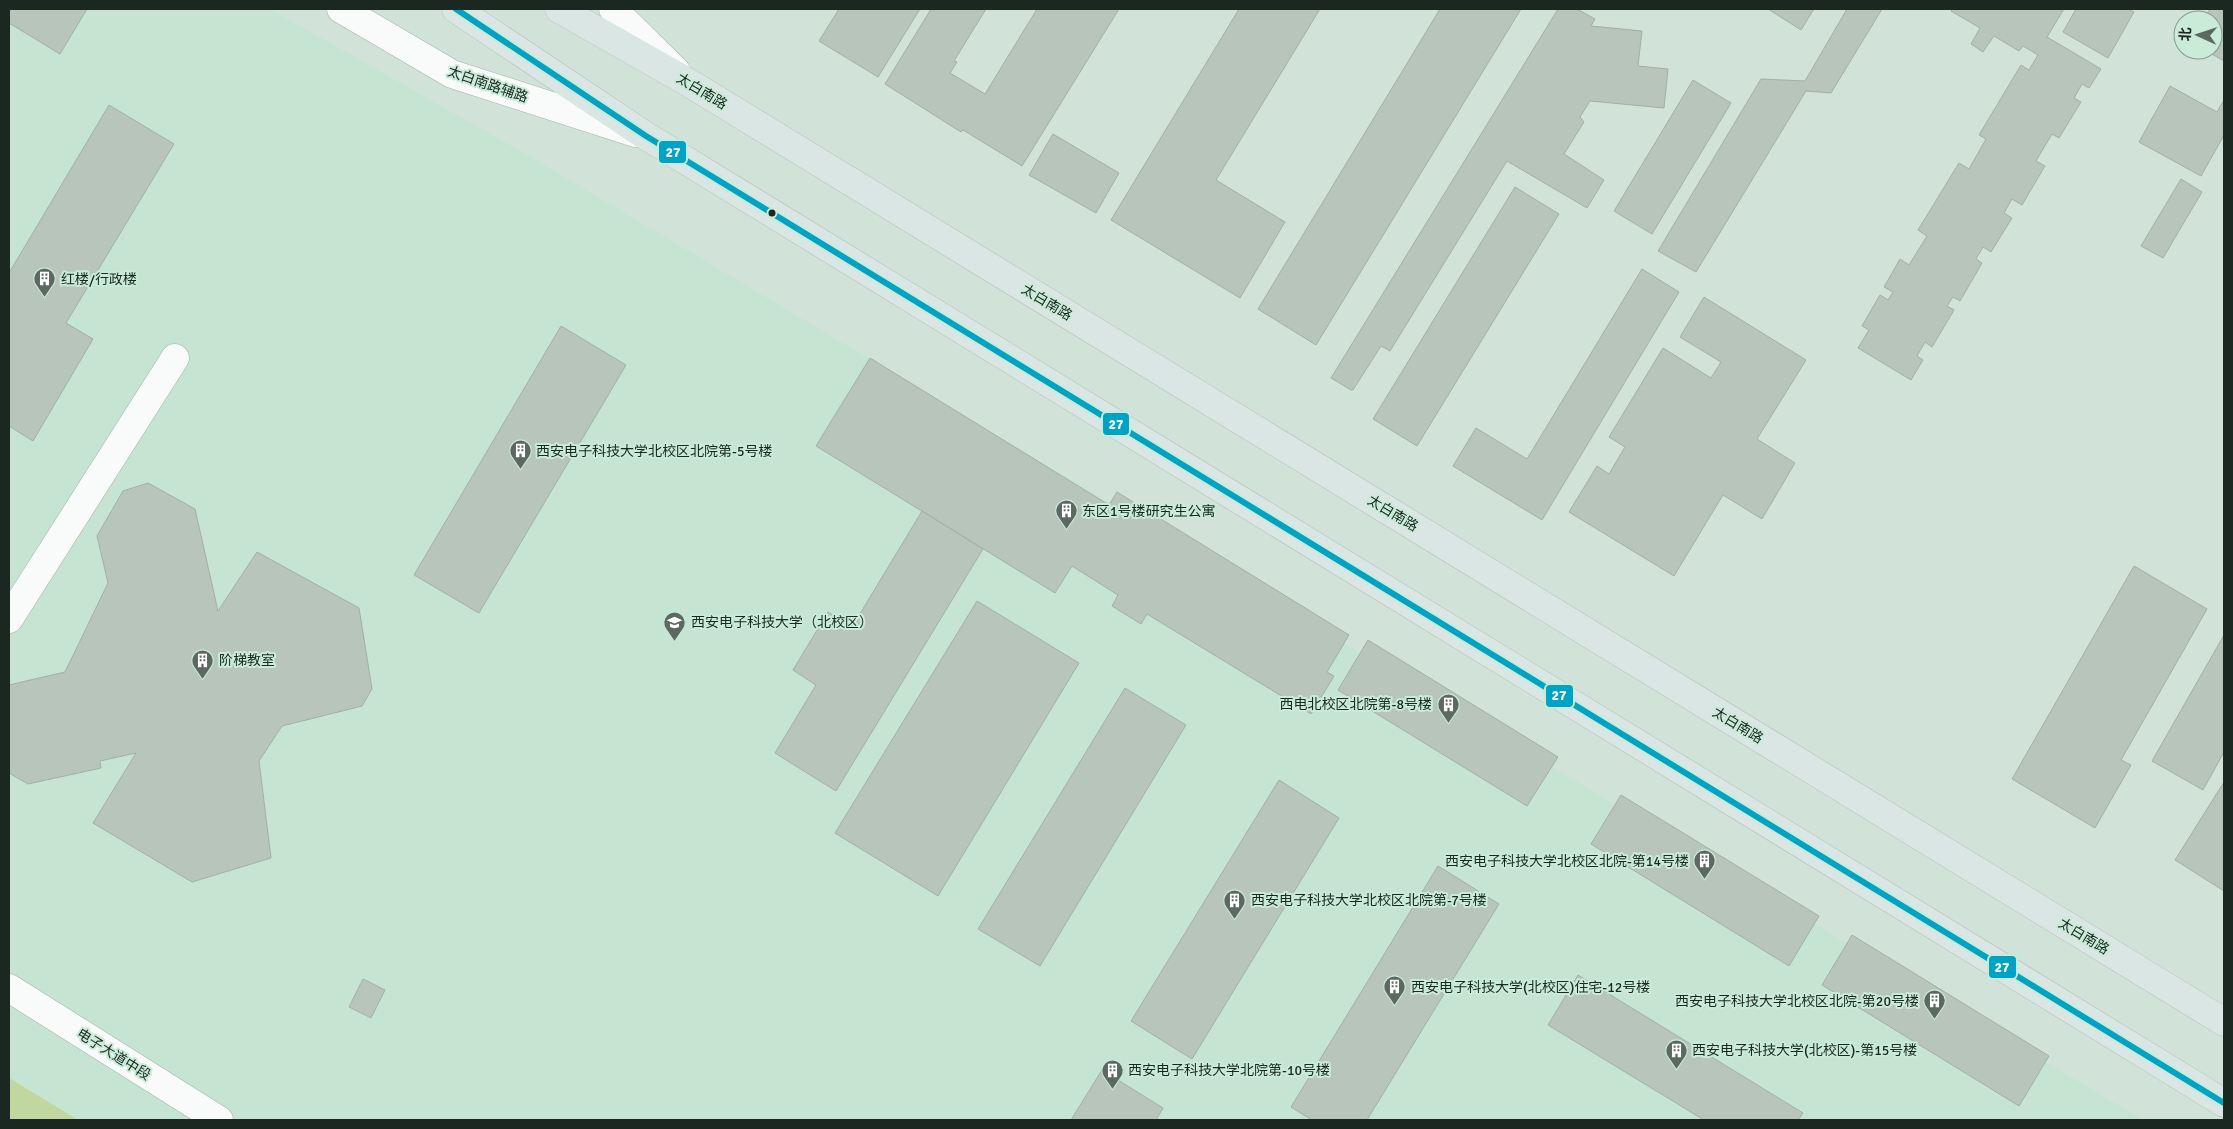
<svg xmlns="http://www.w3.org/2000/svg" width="2233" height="1129" font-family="Signika,'Noto Sans SC',sans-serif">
	<rect width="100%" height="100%" fill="#d1e3d9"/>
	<path fill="#c5e4d2" d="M 9,9 L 270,9 L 538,161 L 2143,1120 L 9,1120 Z"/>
	<path fill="#c0d79f" d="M 9,1078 L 78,1120 L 9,1120 Z"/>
	<g fill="#b8c5bb" stroke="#a3afa5">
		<path d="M 9,9 L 87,9 L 60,54 L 9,23 Z"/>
		<path d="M 839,9 L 920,9 L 878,77 L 819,41 Z"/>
		<path d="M 931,9 L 986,9 L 954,61 L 957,62 L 950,73 L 985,94 L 1037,9 L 1119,9 L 1022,166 L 963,130 L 961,132 L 885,84 Z"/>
		<path d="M 1239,9 L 1320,9 L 1216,180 L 1285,222 L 1240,298 L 1111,220 Z"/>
		<path d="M 1440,9 L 1521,9 L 1316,345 L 1258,309 Z"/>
		<path d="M 1558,9 L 1577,9 L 1595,19 L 1591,26 L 1642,31 L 1638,66 L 1668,69 L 1664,108 L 1590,101 L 1580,117 L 1584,122 L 1564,154 L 1604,180 L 1587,208 L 1507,161 L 1390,351 L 1381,346 L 1353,390 L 1351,390 L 1331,378 Z"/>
		<path d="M 1768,9 L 1814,9 L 1801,30 Z"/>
		<path d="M 1847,9 L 1882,9 L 1831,93 L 1806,91 L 1696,272 L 1658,251 L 1761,79 L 1805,81 Z"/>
		<path d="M 1953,9 L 2064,9 L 2047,37 L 2101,69 L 2089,88 L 2082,84 L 2074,98 L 2081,102 L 2059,138 L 2052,134 L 2036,161 L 2045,166 L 2022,205 L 2012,199 L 2004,213 L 2012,218 L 1991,252 L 1983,247 L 1976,259 L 1982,263 L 1960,301 L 1953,297 L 1947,306 L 1954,310 L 1932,347 L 1925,342 L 1917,356 L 1923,360 L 1911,380 L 1858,348 L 1869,330 L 1862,326 L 1880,295 L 1888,300 L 1893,292 L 1884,287 L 1900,259 L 1909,265 L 1927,236 L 1918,230 L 1959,163 L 1969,169 L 1986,139 L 1979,135 L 2021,65 L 2029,70 L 2038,55 L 2023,46 L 2019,51 L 1994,36 L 1983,52 L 1971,44 L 1980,28 L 1951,11 Z"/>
		<path d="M 2076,9 L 2128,9 L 2134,12 L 2108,58 L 2063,32 Z"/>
		<path d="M 2210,9 L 2224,9 L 2224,61 L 2205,50 L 2213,50 L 2213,20 L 2203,20 Z"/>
		<path d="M 1693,80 L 1731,103 L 1652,234 L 1614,211 Z"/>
		<path d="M 2170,86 L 2217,112 L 2224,100 L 2224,135 L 2201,176 L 2139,142 Z"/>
		<path d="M 109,105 L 174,144 L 66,323 L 93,339 L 33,441 L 9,426 L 9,273 Z"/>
		<path d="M 1053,134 L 1119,173 L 1096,213 L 1029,175 Z"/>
		<path d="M 2181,179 L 2202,192 L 2163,258 L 2141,246 Z"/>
		<path d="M 1515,187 L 1559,214 L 1417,446 L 1373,419 Z"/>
		<path d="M 1642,269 L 1679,292 L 1542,520 L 1453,466 L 1476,428 L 1527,459 Z"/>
		<path d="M 1704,297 L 1806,360 L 1757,439 L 1795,463 L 1762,519 L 1723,495 L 1674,576 L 1569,512 L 1597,466 L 1609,474 L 1625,447 L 1609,437 L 1663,348 L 1711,378 L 1721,362 L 1680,337 Z"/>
		<path d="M 561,326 L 626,365 L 479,613 L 414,575 Z"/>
		<path d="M 870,358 L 1109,505 L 1117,492 L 1349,635 L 1327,672 L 1334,676 L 1311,714 L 1147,614 L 1141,624 L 1112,606 L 1118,595 L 1072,566 L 1055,593 L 816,446 Z"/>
		<path d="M 148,483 L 195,509 L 218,611 L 257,552 L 359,608 L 372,689 L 362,706 L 282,726 L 259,761 L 271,858 L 192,882 L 93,823 L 136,753 L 100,761 L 101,768 L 28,784 L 9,773 L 9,685 L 65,672 L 108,583 L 97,536 L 123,491 Z"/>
		<path d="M 922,511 L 983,549 L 836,791 L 775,753 L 816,685 L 793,670 L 828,612 L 852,627 Z"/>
		<path d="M 2134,566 L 2207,609 L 2121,760 L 2131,765 L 2095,828 L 2012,779 Z"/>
		<path d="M 977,601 L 1079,663 L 938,896 L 835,833 Z"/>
		<path d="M 2224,635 L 2224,752 L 2203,790 L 2152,761 Z"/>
		<path d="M 1368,640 L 1558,757 L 1527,806 L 1338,690 Z"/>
		<path d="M 1125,688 L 1186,725 L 1040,966 L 978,929 Z"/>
		<path d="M 1279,780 L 1339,818 L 1192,1059 L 1131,1021 Z"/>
		<path d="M 2224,782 L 2224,891 L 2175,860 Z"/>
		<path d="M 1621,795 L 1819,916 L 1789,966 L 1591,844 Z"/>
		<path d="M 1438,866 L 1499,904 L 1367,1120 L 1312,1120 L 1291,1107 Z"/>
		<path d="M 1852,935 L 2049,1056 L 2019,1106 L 1822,985 Z"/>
		<path d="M 1578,975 L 1803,1113 L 1798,1120 L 1704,1120 L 1548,1025 Z"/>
		<path d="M 363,979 L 385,990 L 371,1018 L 349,1007 Z"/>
		<path d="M 1102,1070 L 1163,1108 L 1156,1120 L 1071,1120 Z"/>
	</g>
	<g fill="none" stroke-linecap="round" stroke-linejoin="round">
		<defs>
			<g id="minor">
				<path d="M 341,9 L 452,74 L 635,133"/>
				<path d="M 613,9 L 676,71"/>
				<path d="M 9,619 L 175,358"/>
				<path d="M 9,988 L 219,1120"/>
			</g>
			<g id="major">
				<path d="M 456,9 L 646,136 L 2224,1103"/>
				<path d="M 559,9 L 686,81 L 2224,1022"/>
			</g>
		</defs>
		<use href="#minor" stroke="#a3b2aa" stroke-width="29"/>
		<use href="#major" stroke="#b4bdb9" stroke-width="29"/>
		<use href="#minor" stroke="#f8fbf9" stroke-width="28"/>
		<use href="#major" stroke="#dae6e3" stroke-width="28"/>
		<defs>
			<path id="bus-1" d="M 456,9 L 646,136 L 2224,1103"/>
		</defs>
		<use href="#bus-1" stroke="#c9ebd8" stroke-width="10"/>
		<use href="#bus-1" stroke="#01a3c5" stroke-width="6"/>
	</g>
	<defs>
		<symbol id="building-pin" viewBox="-11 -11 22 30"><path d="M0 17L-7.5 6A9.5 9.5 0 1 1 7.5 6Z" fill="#5b6961" stroke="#c9ebd8"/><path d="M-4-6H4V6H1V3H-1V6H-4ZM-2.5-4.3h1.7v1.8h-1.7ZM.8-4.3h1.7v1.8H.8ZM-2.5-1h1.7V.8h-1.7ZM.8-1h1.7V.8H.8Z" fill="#fff"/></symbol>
		<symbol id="university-pin" viewBox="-11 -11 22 30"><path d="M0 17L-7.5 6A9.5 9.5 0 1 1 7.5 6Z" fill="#5b6961" stroke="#c9ebd8"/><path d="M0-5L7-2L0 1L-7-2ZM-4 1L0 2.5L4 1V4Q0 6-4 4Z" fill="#fff"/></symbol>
	</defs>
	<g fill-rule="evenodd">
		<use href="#building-pin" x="32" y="266" width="25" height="34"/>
		<use href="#building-pin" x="508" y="438" width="25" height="34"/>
		<use href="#building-pin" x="1054" y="498" width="25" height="34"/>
		<use href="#university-pin" x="662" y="610" width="25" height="34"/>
		<use href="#building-pin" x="190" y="648" width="25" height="34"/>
		<use href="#building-pin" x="1436" y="692" width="25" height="34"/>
		<use href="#building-pin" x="1692" y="848" width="25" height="34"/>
		<use href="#building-pin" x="1222" y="888" width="25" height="34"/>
		<use href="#building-pin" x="1382" y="974" width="25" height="34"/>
		<use href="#building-pin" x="1922" y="988" width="25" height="34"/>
		<use href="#building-pin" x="1664" y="1038" width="25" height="34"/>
		<use href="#building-pin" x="1100" y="1058" width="25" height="34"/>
	</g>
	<circle fill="#1b2821" stroke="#c9ebd8" stroke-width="2" cx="772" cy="213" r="4.5"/>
	<g text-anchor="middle" stroke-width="4" stroke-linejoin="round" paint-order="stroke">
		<g font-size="14" fill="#1b2821" stroke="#c9ebd8">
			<text transform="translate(488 84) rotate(19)" y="5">太白南路辅路</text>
			<text transform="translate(702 91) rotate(31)" y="5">太白南路</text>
			<text transform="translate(1047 302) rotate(31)" y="5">太白南路</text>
			<text transform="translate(1393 513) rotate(31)" y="5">太白南路</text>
			<text transform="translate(1738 725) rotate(31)" y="5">太白南路</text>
			<text transform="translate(2084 936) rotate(31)" y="5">太白南路</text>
			<text transform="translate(114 1054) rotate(32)" y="5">电子大道中段</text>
		</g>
		<g font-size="14" fill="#1b2821" stroke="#c9ebd8" text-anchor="start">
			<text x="61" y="284">红楼/行政楼</text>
			<text x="536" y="456">西安电子科技大学北校区北院第-5号楼</text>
			<text x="1082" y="516">东区1号楼研究生公寓</text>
			<text x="691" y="627">西安电子科技大学（北校区）</text>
			<text x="219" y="665">阶梯教室</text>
			<text x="1432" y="709" text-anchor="end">西电北校区北院第-8号楼</text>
			<text x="1689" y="866" text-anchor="end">西安电子科技大学北校区北院-第14号楼</text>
			<text x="1251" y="905">西安电子科技大学北校区北院第-7号楼</text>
			<text x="1411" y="992">西安电子科技大学(北校区)住宅-12号楼</text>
			<text x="1919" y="1006" text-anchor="end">西安电子科技大学北校区北院-第20号楼</text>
			<text x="1692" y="1055">西安电子科技大学(北校区)-第15号楼</text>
			<text x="1128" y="1075">西安电子科技大学北院第-10号楼</text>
		</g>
	</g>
	<g stroke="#c9ebd8" stroke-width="2">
		<rect x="658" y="140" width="29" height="24" rx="5" fill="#01a3c5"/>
		<rect x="1102" y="412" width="28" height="24" rx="5" fill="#01a3c5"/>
		<rect x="1545" y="684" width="29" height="24" rx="5" fill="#01a3c5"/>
		<rect x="1988" y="955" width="29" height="24" rx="5" fill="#01a3c5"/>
	</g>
	<g font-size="14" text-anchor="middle" font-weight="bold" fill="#fff">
		<text x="673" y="157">27</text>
		<text x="1116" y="429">27</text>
		<text x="1559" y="700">27</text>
		<text x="2002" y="972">27</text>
	</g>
	<rect width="2233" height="1129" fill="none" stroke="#1b2821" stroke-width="20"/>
	<g transform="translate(2198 35) rotate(273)"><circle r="24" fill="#c9ebd8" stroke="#839d8f"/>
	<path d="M0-4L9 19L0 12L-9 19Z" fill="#5b6961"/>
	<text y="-8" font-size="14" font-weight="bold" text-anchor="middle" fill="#1b2821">北</text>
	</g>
</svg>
